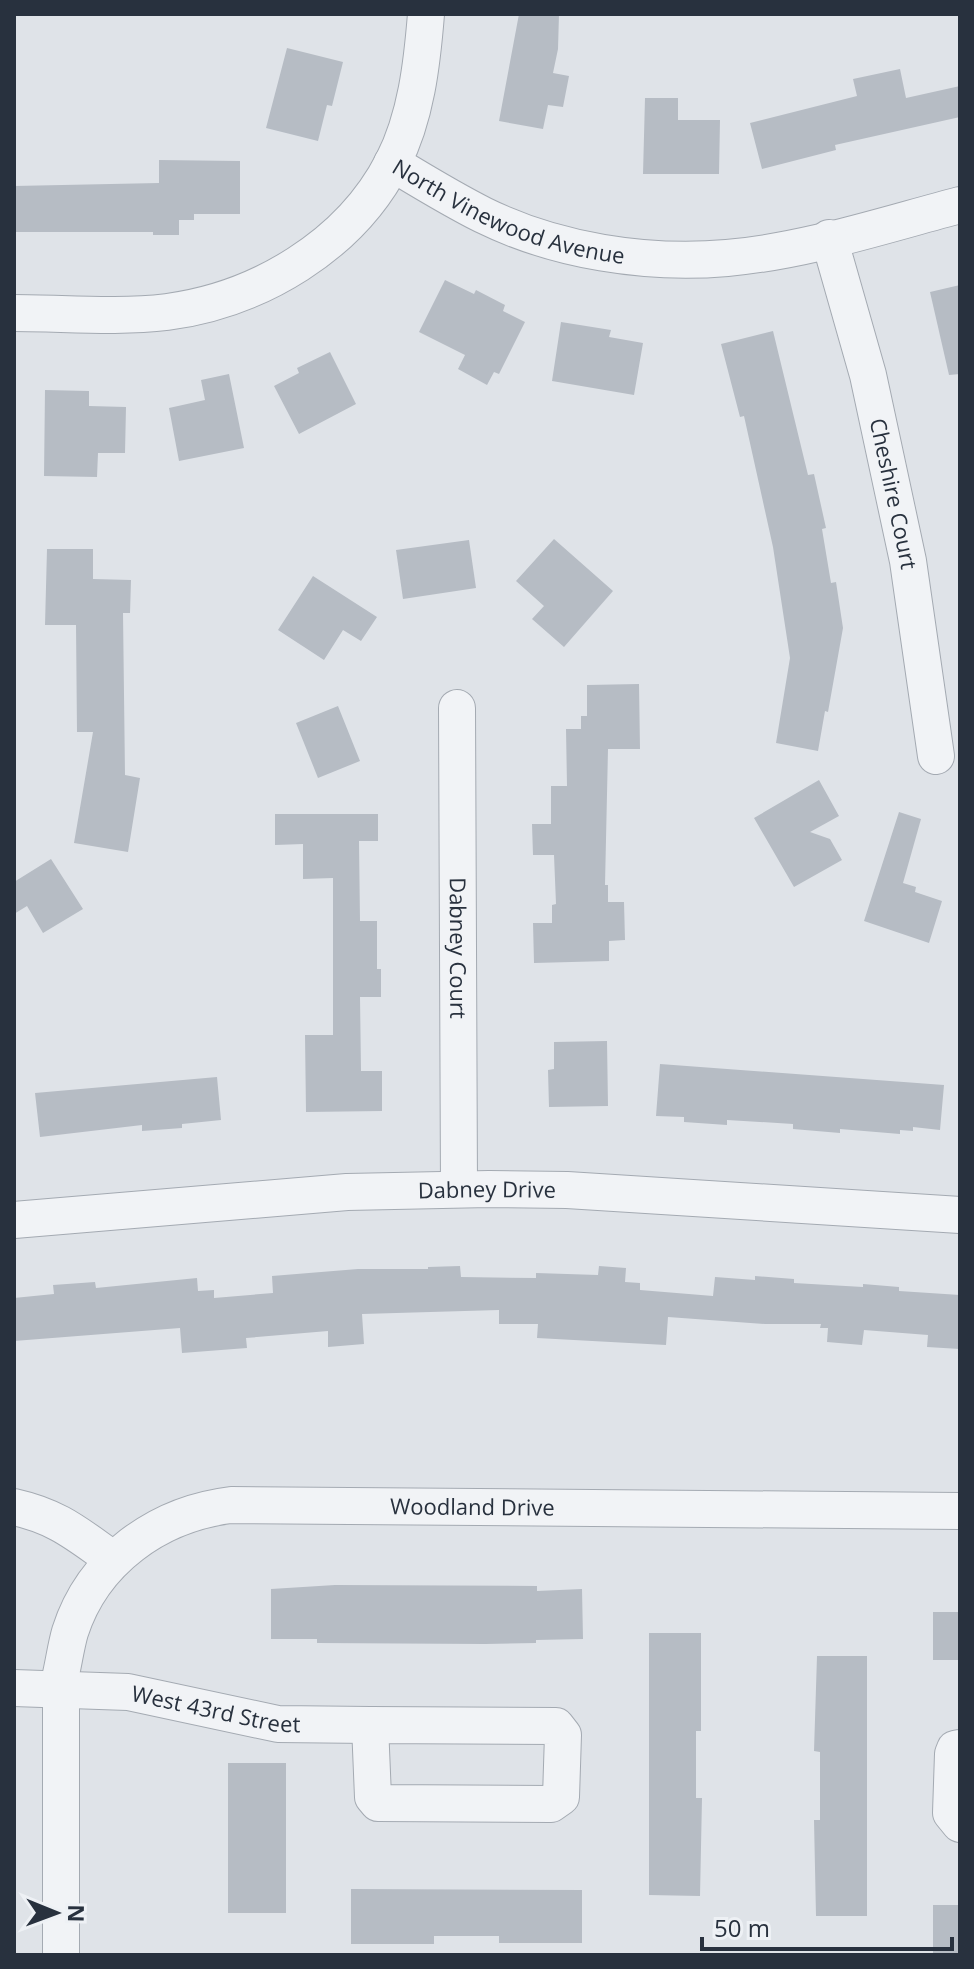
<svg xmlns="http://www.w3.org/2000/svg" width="974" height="1969" font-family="'Open Sans',sans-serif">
	<rect width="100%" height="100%" fill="#dfe3e8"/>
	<g fill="#b6bcc4">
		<path d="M 519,14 L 559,14 L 558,49 L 553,73 L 569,76 L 563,107 L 548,105 L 543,129 L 499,121 Z"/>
		<path d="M 287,48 L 343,62 L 332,106 L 327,105 L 318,141 L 266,128 Z"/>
		<path d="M 900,69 L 906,98 L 960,86 L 960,117 L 835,145 L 836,150 L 762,169 L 750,123 L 857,96 L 853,79 Z"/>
		<path d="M 645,98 L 678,98 L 678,120 L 720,120 L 719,174 L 643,174 Z"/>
		<path d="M 159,160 L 240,161 L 240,214 L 194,214 L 194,220 L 179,220 L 179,235 L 153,235 L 153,232 L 14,232 L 14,186 L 159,183 Z"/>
		<path d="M 445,280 L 474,294 L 476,290 L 505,305 L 503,311 L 525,322 L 499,374 L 494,372 L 487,385 L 458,369 L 465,355 L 419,332 Z"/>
		<path d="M 960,285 L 960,374 L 949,375 L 930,292 Z"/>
		<path d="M 561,322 L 611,330 L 609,337 L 643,343 L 634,395 L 552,381 Z"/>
		<path d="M 773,331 L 808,475 L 814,474 L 826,528 L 822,529 L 831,583 L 836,582 L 843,628 L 828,712 L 825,711 L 818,751 L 776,743 L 790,658 L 773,547 L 744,416 L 740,417 L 721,344 Z"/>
		<path d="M 330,352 L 356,404 L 299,434 L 274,386 L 299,373 L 297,368 Z"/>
		<path d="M 229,374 L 244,448 L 179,461 L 169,408 L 205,400 L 201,380 Z"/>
		<path d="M 45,390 L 89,391 L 89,406 L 126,407 L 125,453 L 98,453 L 97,477 L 44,476 Z"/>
		<path d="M 554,539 L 613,591 L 564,647 L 532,619 L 544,606 L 516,581 Z"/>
		<path d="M 469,540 L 476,588 L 403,599 L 396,550 Z"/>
		<path d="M 47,549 L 93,549 L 93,579 L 131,580 L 130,613 L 123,613 L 125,775 L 140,778 L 128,852 L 74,843 L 93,732 L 77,732 L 76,625 L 45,625 Z"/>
		<path d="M 313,576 L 377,617 L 361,641 L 343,630 L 324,660 L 278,630 Z"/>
		<path d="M 639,684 L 640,749 L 608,749 L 605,885 L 608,885 L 608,902 L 624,902 L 625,940 L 609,941 L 609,961 L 534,963 L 533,923 L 552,923 L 552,905 L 556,904 L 554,855 L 533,855 L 532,824 L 551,824 L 551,786 L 567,786 L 566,729 L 581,729 L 581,716 L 587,716 L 587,685 Z"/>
		<path d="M 338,706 L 360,761 L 318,778 L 296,723 Z"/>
		<path d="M 819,780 L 839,816 L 810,832 L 830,839 L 842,860 L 794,887 L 754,818 Z"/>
		<path d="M 899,812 L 921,819 L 903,883 L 916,887 L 915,892 L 942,901 L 929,943 L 864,921 Z"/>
		<path d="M 275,814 L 378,814 L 378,841 L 359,841 L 360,921 L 377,921 L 377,969 L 381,969 L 381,997 L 360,997 L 361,1071 L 382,1071 L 382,1111 L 306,1112 L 305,1035 L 333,1035 L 333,878 L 303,879 L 303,844 L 275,845 Z"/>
		<path d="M 51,859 L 83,909 L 43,933 L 27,906 L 14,914 L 14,882 Z"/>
		<path d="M 607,1041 L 608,1106 L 549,1107 L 548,1070 L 554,1069 L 554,1042 Z"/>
		<path d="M 660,1064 L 944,1085 L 940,1130 L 913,1127 L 913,1131 L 900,1130 L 900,1134 L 840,1129 L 840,1133 L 793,1129 L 793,1124 L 727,1120 L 727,1125 L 684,1122 L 684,1117 L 656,1116 Z"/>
		<path d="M 217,1077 L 221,1120 L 182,1124 L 182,1128 L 142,1131 L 142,1125 L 40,1137 L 35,1093 Z"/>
		<path d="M 460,1266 L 461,1277 L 536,1278 L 536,1273 L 598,1275 L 599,1266 L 626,1268 L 625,1282 L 640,1283 L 640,1290 L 713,1296 L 715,1277 L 755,1280 L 755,1276 L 794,1279 L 794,1283 L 863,1287 L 863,1284 L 899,1287 L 899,1291 L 960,1295 L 960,1349 L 927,1347 L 928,1335 L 864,1330 L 862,1345 L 827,1342 L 828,1328 L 820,1328 L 821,1324 L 765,1324 L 668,1317 L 666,1345 L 537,1338 L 538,1324 L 499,1324 L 499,1310 L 362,1314 L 364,1344 L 328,1347 L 328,1331 L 246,1338 L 247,1348 L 182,1353 L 180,1328 L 14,1341 L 14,1298 L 54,1294 L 53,1285 L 95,1282 L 96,1288 L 197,1278 L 198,1291 L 214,1290 L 214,1298 L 273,1293 L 272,1276 L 358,1269 L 428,1269 L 428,1267 Z"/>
		<path d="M 335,1585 L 537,1586 L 537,1591 L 582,1589 L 583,1639 L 536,1640 L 536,1643 L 485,1644 L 317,1643 L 317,1639 L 271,1639 L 271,1589 Z"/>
		<rect x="933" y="1612" width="27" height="48"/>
		<path d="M 649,1633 L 701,1633 L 701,1731 L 696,1731 L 696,1798 L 702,1798 L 700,1896 L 649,1895 Z"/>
		<path d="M 817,1656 L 867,1656 L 867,1916 L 816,1916 L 814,1820 L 820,1820 L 820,1752 L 814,1751 Z"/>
		<rect x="228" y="1763" width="58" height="150"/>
		<path d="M 351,1889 L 582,1890 L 582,1943 L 499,1943 L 499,1936 L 434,1936 L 434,1944 L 351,1944 Z"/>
		<rect x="933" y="1905" width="27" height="50"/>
	</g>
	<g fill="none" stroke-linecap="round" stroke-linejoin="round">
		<defs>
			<g id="minor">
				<path id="s1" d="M 392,163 C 422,181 451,199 483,215 C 556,251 646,265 727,258 C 806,251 884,225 960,205"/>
				<path id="s2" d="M 829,238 L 868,375 L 908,561 L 936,756"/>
				<path d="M 14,313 C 64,313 117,318 167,312 C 258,300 350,246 393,162 C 416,117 422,64 426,14"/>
				<path id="s3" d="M 457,708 L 459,1189"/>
				<path id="s4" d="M 14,1220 L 347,1192 L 489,1189 L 567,1190 L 960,1215"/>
				<path d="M 14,1507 C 59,1517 78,1535 114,1560"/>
				<path id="s5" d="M 14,1688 L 128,1692 L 278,1724 L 370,1725"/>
				<path d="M 370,1725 L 556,1726 L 563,1735 L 561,1797 L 551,1804 L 378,1803 L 373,1797 Z"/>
				<path d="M 960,1748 L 955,1749 L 953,1754 L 951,1813 L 960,1824"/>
				<path id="s6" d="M 61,1955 L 61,1674 C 64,1661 66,1646 70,1632 C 93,1560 158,1514 231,1505 L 960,1511"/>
			</g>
		</defs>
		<use href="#minor" stroke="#a4aab2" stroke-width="38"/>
		<use href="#minor" stroke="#f1f3f6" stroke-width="36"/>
	</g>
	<g text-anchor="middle" stroke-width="7" stroke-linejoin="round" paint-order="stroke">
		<g font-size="22" fill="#28313e" stroke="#eef1f5">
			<text dy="8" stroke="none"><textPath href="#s1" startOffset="128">North Vinewood Avenue</textPath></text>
			<text dy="8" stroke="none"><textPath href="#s2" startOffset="264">Cheshire Court</textPath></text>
			<text dy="8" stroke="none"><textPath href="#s3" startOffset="240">Dabney Court</textPath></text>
			<text dy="8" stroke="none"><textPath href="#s4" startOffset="474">Dabney Drive</textPath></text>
			<text dy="8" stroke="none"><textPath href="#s6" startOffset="782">Woodland Drive</textPath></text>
			<text dy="8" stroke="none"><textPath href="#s5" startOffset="204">West 43rd Street</textPath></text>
		</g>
	</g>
	<rect width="974" height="1969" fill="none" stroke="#28313e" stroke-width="32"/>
	<g transform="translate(56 1913) rotate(91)" stroke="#eef1f5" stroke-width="6" paint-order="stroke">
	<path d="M0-6L14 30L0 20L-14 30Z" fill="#28313e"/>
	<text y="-12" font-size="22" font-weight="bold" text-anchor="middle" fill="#28313e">N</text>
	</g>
	<path d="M702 1937v12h250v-12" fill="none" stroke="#28313e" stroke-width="4"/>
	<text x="714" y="1937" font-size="24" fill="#28313e" stroke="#eef1f5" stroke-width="6" paint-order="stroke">50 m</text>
</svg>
